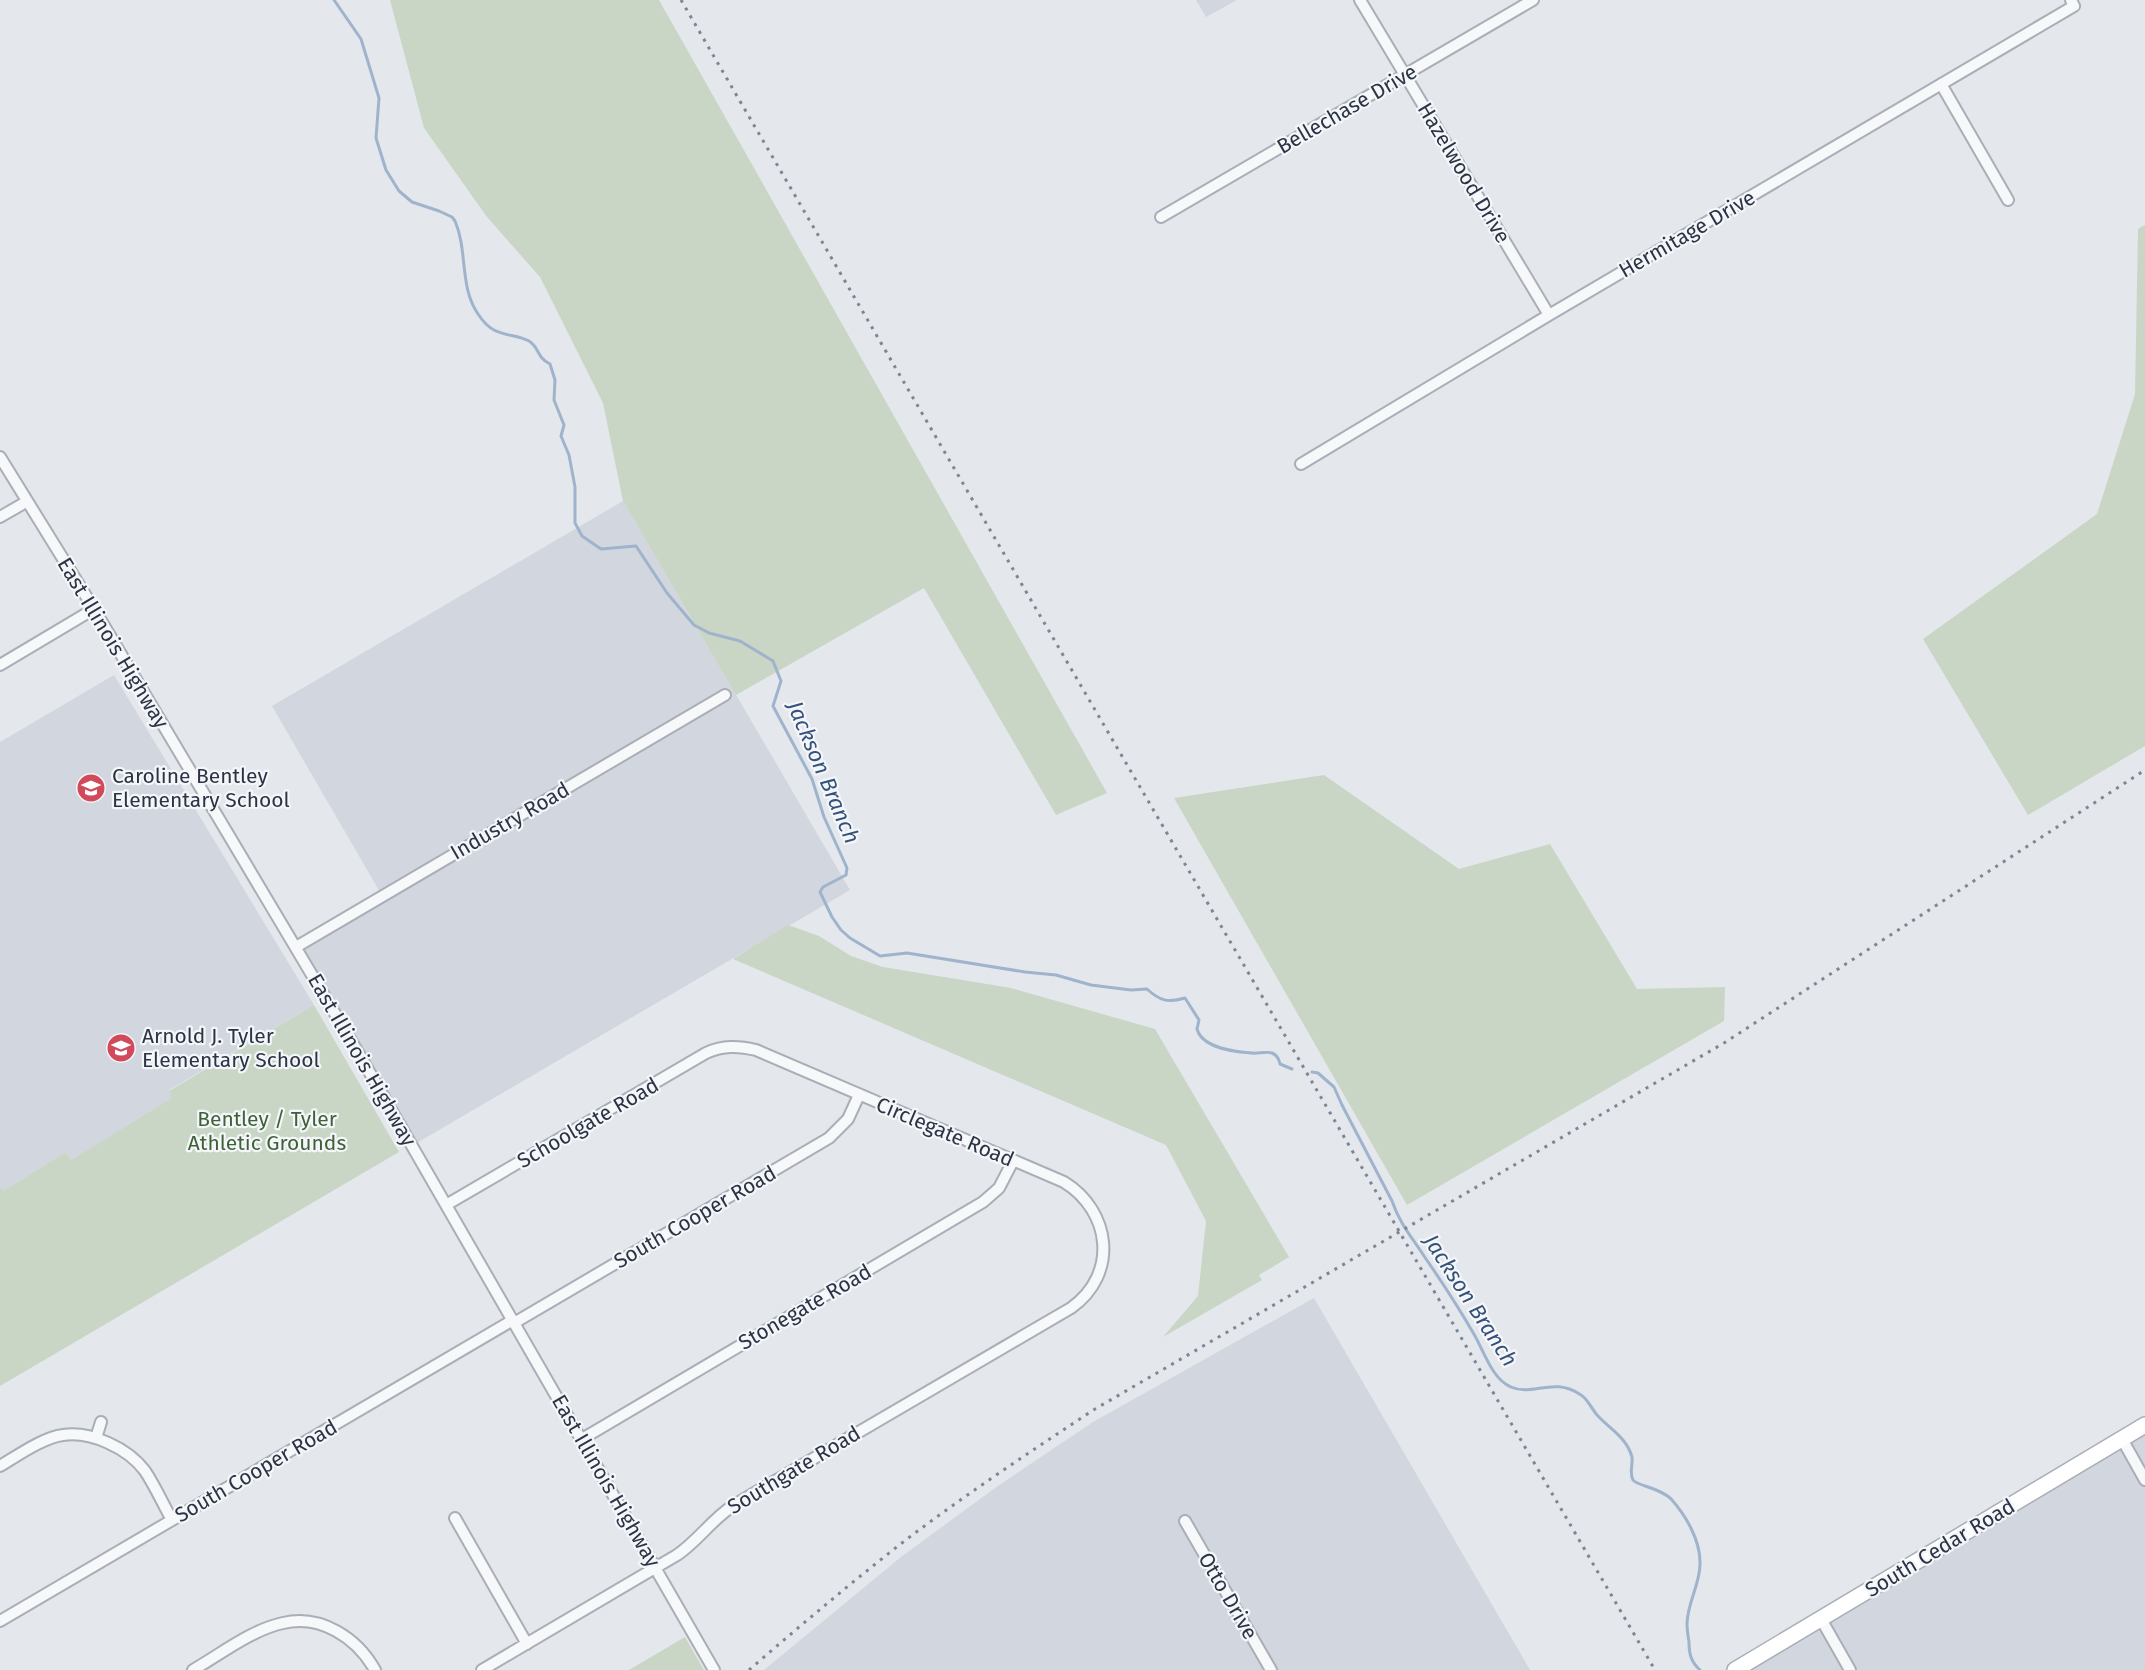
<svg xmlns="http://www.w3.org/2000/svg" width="2145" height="1670" viewBox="0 0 2145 1670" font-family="'Fira Sans',sans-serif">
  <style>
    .built { fill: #d2d6de }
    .green { fill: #c9d6c5 }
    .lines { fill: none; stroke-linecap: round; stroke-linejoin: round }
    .stream { stroke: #9fb4cc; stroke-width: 3 }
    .street-casing { stroke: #a9aeb7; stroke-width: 14 }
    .secondary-casing { stroke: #a9aeb7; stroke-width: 18 }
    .street { stroke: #f7f8fa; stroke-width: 10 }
    .secondary { stroke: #fff; stroke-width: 15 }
    .rail { stroke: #7d8696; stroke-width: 3; stroke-dasharray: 3 6; stroke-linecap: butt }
    .labels { text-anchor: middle; stroke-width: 4.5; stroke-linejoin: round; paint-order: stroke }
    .street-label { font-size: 21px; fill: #2b3445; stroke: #f4f6f9 }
    .poi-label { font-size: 21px; fill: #2b3445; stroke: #f4f6f9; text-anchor: start }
    .park-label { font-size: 21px; fill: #3f6138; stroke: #f4f6f9 }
    .water-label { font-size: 22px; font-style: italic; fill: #34527a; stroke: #f4f6f9 }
  </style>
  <rect width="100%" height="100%" fill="#e4e7ec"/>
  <path class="built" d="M1196,0H1237L1206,17Z
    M623,501L850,890L415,1144L300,948L384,899L272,706Z
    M114,675L314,1005L169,1090L173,1098L71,1160L66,1152L3,1191L0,1186V742Z
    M1314,1298L1530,1670H764L901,1557L995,1488L1093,1422Z
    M2145,1433V1670H1750Z"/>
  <path class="green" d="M390,0H659L1107,793L1056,815L924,588L736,695L623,501L603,403L540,277L487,217L424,128Z
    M2145,225V746L2028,815L1923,639L2097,514L2135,394L2138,229Z
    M1324,775L1459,869L1550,844L1637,989L1725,987L1724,1021L1407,1205L1174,798Z
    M788,925L819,936L851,956L883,967L1011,988L1155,1029L1289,1257L1259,1275L1262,1280L1163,1337L1198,1296L1206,1221L1166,1145L733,959Z
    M314,1005L399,1152L0,1386V1186L3,1191L66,1152L71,1160L172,1098L169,1091Z
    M685,1637L704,1670H629Z"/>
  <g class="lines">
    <path class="stream" d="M334,0L361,39L379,98L376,138L386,170L399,191L412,202L439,211L452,217L455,221C468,251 459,286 478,314C482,320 488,327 494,330C505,336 518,335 529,341C540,348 536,357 550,364L555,380L554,400L564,425L561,436L569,455L575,487V523L582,536L601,549L636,546L667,593L694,625L709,633L740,641L773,661L781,681L773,706L812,779L824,817L847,868L846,875L823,887L820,892L832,917L841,930L850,938L880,956L907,953L1025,972L1056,975L1091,985L1131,990L1147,989C1160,1001 1168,1003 1185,998L1199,1020L1197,1029C1202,1048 1236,1052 1252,1053C1258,1054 1266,1051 1272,1053C1277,1055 1279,1059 1280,1064L1292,1069
      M1312,1072L1318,1073L1334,1087L1342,1105L1392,1201C1400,1224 1411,1236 1424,1256C1442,1282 1459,1308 1475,1336C1484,1352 1493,1380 1511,1387C1533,1397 1553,1376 1581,1395C1588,1399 1592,1410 1598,1416C1610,1429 1627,1438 1632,1457C1633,1465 1629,1473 1633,1480C1637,1486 1662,1488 1672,1500C1686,1516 1700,1540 1700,1562C1701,1583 1687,1603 1687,1624C1687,1630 1688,1636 1689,1642C1689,1654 1691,1662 1700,1670"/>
    <g class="street-casing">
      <path id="street" d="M1360,0L1549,315
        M1941,84L2008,200
        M1161,217L1533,0
        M0,457L94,609L359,1054L714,1670
        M1301,464L1549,315L2074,6L2071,0
        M0,517L26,502
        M0,665L94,609
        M296,947L725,695
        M446,1205L706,1053C723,1045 739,1046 756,1050L1064,1182C1111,1211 1119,1274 1071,1308L734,1505C712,1519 698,1541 677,1555L482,1670
        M514,1323L829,1138L848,1119L859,1095
        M96,1438L101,1422
        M582,1439L983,1202L999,1188L1013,1161
        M2122,1439L2145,1480
        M0,1466C17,1456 44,1437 63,1435C91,1431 128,1448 145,1471C155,1486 163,1504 172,1520
        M455,1518L527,1644
        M1185,1521L1271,1670
        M1821,1619L1850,1670
        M0,1621L513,1320
        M193,1670C221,1654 251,1630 283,1623C321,1614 357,1638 375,1670"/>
    </g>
    <g class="secondary-casing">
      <path id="secondary" d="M1735,1670L2145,1425"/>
    </g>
    <use href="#street" class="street"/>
    <use href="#secondary" class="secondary"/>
    <path class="rail" d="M681,0L1655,1670
      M749,1670C801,1625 853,1581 907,1539C968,1493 1031,1451 1095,1409L1724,1043L2145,770"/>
  </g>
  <defs>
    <g id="school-disc" transform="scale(1.5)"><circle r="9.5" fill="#d1495b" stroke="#f4f6f9"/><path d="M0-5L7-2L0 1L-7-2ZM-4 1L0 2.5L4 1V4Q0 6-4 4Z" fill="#fff"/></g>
  </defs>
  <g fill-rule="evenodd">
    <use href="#school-disc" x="91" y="788"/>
    <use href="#school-disc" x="121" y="1048"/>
  </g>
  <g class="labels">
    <g class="street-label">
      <text transform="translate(1347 109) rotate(-30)" y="7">Bellechase Drive</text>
      <text transform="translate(1464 173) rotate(59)" y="7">Hazelwood Drive</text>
      <text transform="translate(1687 234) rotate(-30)" y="7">Hermitage Drive</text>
      <text transform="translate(113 643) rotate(59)" y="7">East Illinois Highway</text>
      <text transform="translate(510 821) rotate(-30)" y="7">Industry Road</text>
      <text transform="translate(362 1060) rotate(60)" y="7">East Illinois Highway</text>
      <text transform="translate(588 1123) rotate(-30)" y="7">Schoolgate Road</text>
      <text transform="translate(945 1132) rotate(23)" y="7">Circlegate Road</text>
      <text transform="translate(695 1217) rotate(-30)" y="7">South Cooper Road</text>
      <text transform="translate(805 1307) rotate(-30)" y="7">Stonegate Road</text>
      <text transform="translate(794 1470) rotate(-31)" y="7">Southgate Road</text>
      <text transform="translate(256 1471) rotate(-30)" y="7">South Cooper Road</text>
      <text transform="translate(606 1481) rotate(60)" y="7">East Illinois Highway</text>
      <text transform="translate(1940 1548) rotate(-31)" y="7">South Cedar Road</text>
      <text transform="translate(1228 1596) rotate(60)" y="7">Otto Drive</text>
    </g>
    <g class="poi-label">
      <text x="112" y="783">Caroline Bentley<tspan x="112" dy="24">Elementary School</tspan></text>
      <text x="142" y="1043">Arnold J. Tyler<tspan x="142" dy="24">Elementary School</tspan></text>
    </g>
    <g class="park-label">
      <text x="267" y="1126">Bentley / Tyler<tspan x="267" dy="24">Athletic Grounds</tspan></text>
    </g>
    <g class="water-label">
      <text transform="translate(824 772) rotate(67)" y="8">Jackson Branch</text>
      <text transform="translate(1471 1300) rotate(57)" y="8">Jackson Branch</text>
    </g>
  </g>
</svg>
